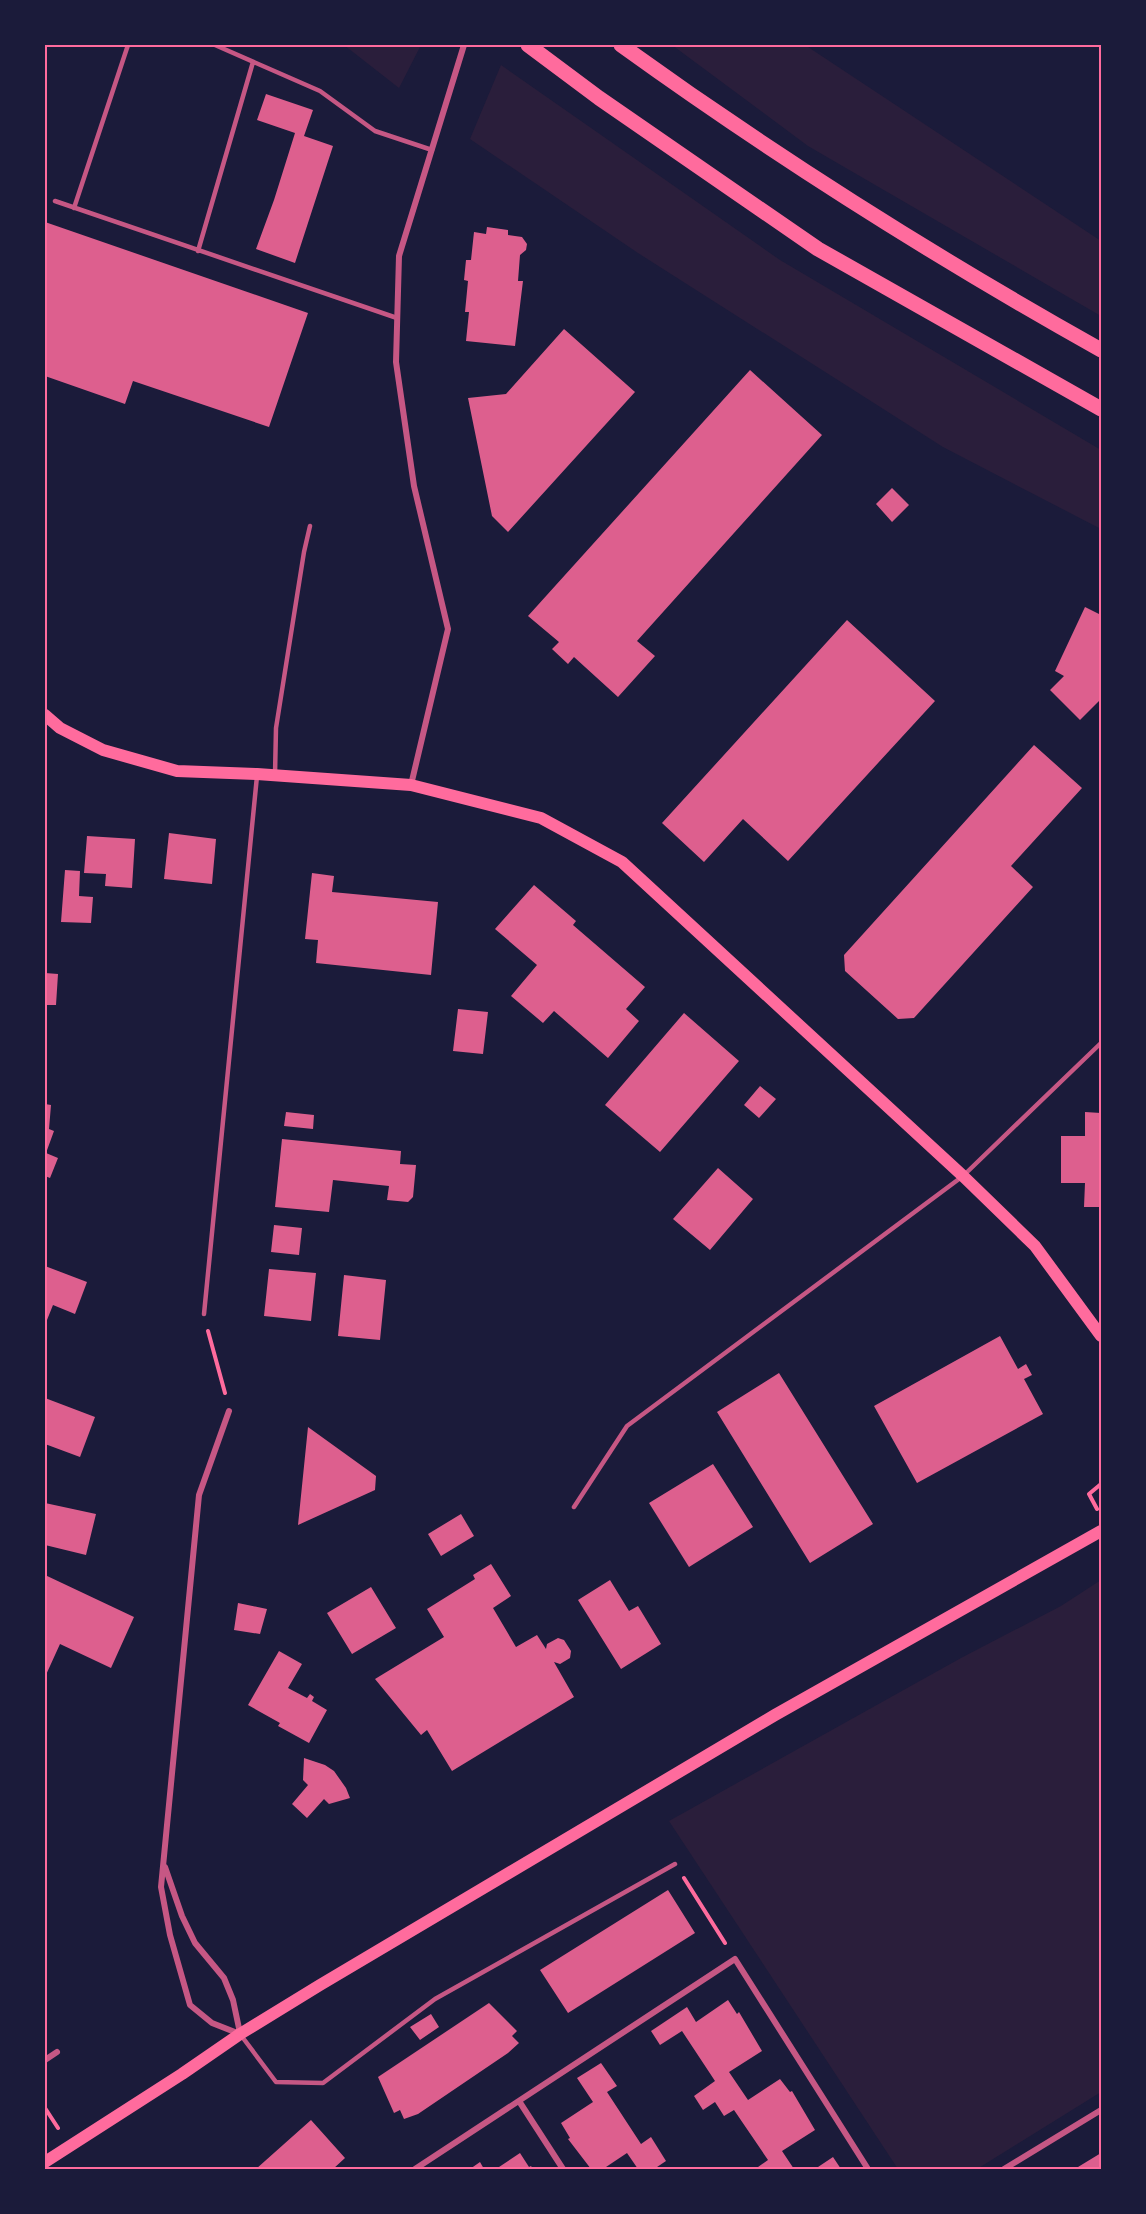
<svg xmlns="http://www.w3.org/2000/svg" width="1146" height="2214" viewBox="0 0 1146 2214" font-family="'Titillium Web',sans-serif">
  <style>
    .green { fill: #2a1e3b }
    .building { fill: #dd5f8e }
    .lines { fill: none; stroke-linecap: round; stroke-linejoin: round }
    .path { stroke: #ff6b9d; stroke-width: 4 }
    .service { stroke: #c65784; stroke-width: 4.5 }
    .minor { stroke: #c65784; stroke-width: 6 }
    .secondary { stroke: #ff6b9d; stroke-width: 12 }
    .primary { stroke: #ff6b9d; stroke-width: 15 }
    .neatline { fill: none; stroke: #ff6b9d; stroke-width: 2 }
  </style>
  <rect width="100%" height="100%" fill="#1b1b3a"/>
  <path class="green" d="M344,45H421L399,88Z
    M672,45H805L1101,241V316L808,146Z
    M501,65L780,260L1101,450V529L943,447L638,253L470,139Z
    M1101,1580V2092L977,2169H898L669,1821L961,1658L1061,1606Z"/>
  <path class="building" d="M266,94L313,110L304,136L333,146L295,263L256,249L274,200L295,133L257,120Z
    M45,222L308,313L269,427L133,381L125,404L45,376Z
    M487,227L508,230V235L522,237L527,244L526,250L520,255L518,281H523L515,346L466,341L469,312H465L468,281L464,280L466,260H471L474,232L486,234Z
    M564,329L635,392L508,532L492,516L468,398L506,394Z
    M750,370L822,435L637,641L655,656L618,697L574,657L568,664L552,649L559,642L528,616Z
    M892,488L909,505L892,522L876,504Z
    M1085,607L1101,615V699L1080,720L1050,690L1064,676L1055,671Z
    M847,620L935,701L788,861L743,819L704,862L662,823Z
    M1034,745L1082,788L1011,866L1033,887L914,1018L898,1019L845,971L844,955Z
    M169,833L216,839L212,884L164,879Z
    M87,836L135,839L132,888L105,886L106,874L84,873Z
    M65,870L80,871L79,896L93,897L91,923L61,922Z
    M312,873L334,876L332,892L438,902L431,975L316,963L318,940L305,939Z
    M534,885L576,921L573,925L645,987L626,1009L639,1021L608,1058L554,1011L543,1023L511,996L537,965L495,929Z
    M45,973L58,974L56,1005H45Z
    M458,1009L488,1012L483,1054L453,1051Z
    M684,1013L739,1061L660,1152L605,1105Z
    M760,1086L776,1099L759,1118L744,1105Z
    M45,1104L51,1105L49,1129L54,1131L46,1153L58,1158L50,1178L45,1176Z
    M286,1112L314,1115L313,1129L284,1126Z
    M1085,1112L1101,1113V1207H1084L1085,1183H1061V1136H1085Z
    M282,1139L401,1151L400,1164L416,1165L413,1197L408,1202L387,1200L389,1186L333,1180L329,1212L275,1207Z
    M718,1168L753,1199L710,1250L673,1219Z
    M274,1225L302,1228L299,1255L271,1252Z
    M45,1266L87,1282L75,1314L53,1305L45,1325Z
    M269,1269L316,1273L311,1321L264,1316Z
    M344,1275L386,1280L380,1340L338,1336Z
    M1000,1336L1018,1369L1026,1364L1032,1375L1024,1379L1043,1414L917,1483L874,1406Z
    M779,1373L873,1524L810,1563L717,1412Z
    M45,1398L95,1417L80,1457L45,1444Z
    M308,1427L376,1476L375,1490L298,1525Z
    M713,1464L753,1527L689,1567L649,1503Z
    M45,1503L96,1514L86,1555L45,1545Z
    M461,1514L474,1536L441,1556L428,1534Z
    M491,1564L511,1596L493,1608L516,1647L537,1635L546,1649L547,1644L558,1638L564,1640L571,1651L570,1658L560,1664L554,1662L574,1697L452,1771L427,1730L421,1735L375,1679L444,1637L427,1609L475,1579L473,1575Z
    M45,1575L134,1617L111,1668L60,1644L45,1677Z
    M610,1580L629,1611L638,1606L661,1644L621,1669L578,1600Z
    M371,1587L396,1628L352,1654L327,1613Z
    M238,1603L267,1609L260,1634L234,1630Z
    M279,1651L302,1664L288,1688L307,1698L310,1694L314,1697L312,1701L327,1710L309,1743L278,1726L280,1723L248,1705Z
    M304,1758L325,1765L334,1771L346,1788L350,1798L329,1804L324,1799L307,1818L292,1804L308,1785L303,1780Z
    M668,1890L695,1933L568,2013L540,1970Z
    M728,2000L737,2014L739,2012L762,2051L729,2072L748,2100L780,2079L790,2092L792,2091L815,2130L782,2151L794,2169H759L758,2167L768,2160L734,2110L724,2116L715,2102L703,2110L694,2096L715,2081L682,2031L660,2045L651,2031L687,2007L696,2022Z
    M489,2003L517,2031L512,2036L519,2043L508,2053L418,2114L404,2119L400,2110L394,2113L378,2077Z
    M431,2014L439,2027L420,2040L410,2027Z
    M601,2063L617,2086L607,2092L641,2144L651,2137L666,2161L657,2167L658,2169H638L627,2153L603,2169H591L568,2139L570,2138L561,2123L593,2102L577,2078Z
    M311,2120L345,2158L333,2169H256Z
    M520,2153L529,2167L531,2166L533,2169H496Z
    M1101,2153V2169H1075L1078,2167Z
    M833,2157L841,2169H815Z
    M480,2162L484,2169H470Z"/>
  <g class="lines">
    <path class="path" d="M208,1331L225,1393
      M1097,1509L1089,1494L1101,1484
      M684,1878L725,1943
      M45,2108L58,2128"/>
    <path class="service" d="M215,45L320,91L375,131L432,150
      M55,201L397,318
      M74,208L128,45
      M198,251L253,62
      M275,775L276,728L304,552L310,526
      M204,1314L257,776
      M574,1507L627,1426L963,1176L1101,1043
      M240,2034L276,2082L323,2083L435,1999L675,1864"/>
    <path class="minor" d="M411,785L448,629L414,486L396,362L399,256L464,45
      M229,1411L199,1495L161,1887L170,1935L190,2005L212,2023L240,2034
      M165,1867L182,1916L195,1943L224,1978L233,2000L240,2033
      M45,2060L57,2052
      M519,2101L563,2169
      M415,2169L735,1959L868,2169
      M1004,2169L1101,2110"/>
    <path class="secondary" d="M45,715L60,728L103,750L177,771L257,774L411,785L541,818L622,862L963,1176L1035,1246L1101,1336
      M45,2162L182,2074L240,2034L320,1985L775,1715L1101,1531"/>
    <path class="primary" d="M528,45L599,98L818,249L1101,409
      M621,45C775,156 935,257 1101,350"/>
  </g>
  <rect width="1146" height="2214" fill="none" stroke="#1b1b3a" stroke-width="93"/>
  <rect x="46" y="46" width="1054" height="2122" class="neatline"/>
</svg>
